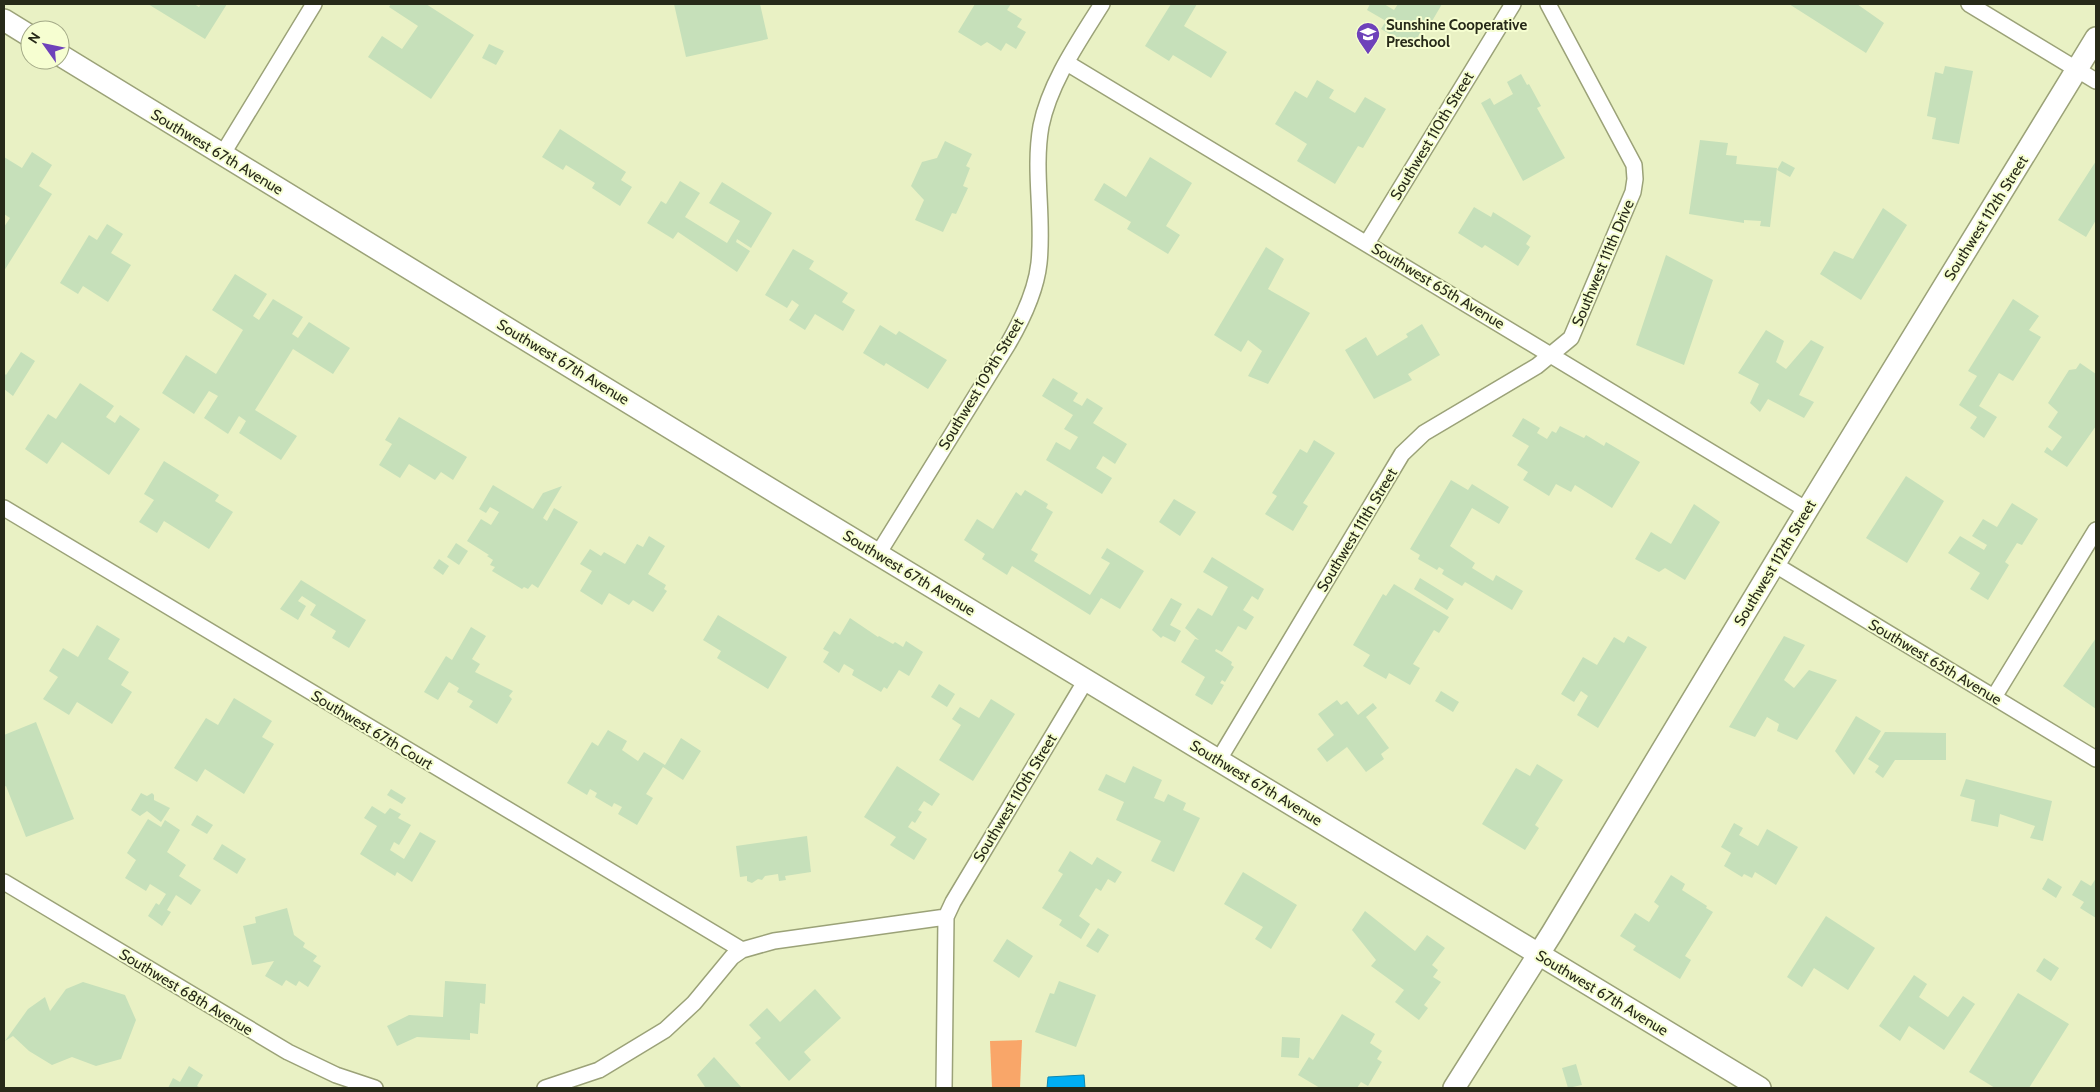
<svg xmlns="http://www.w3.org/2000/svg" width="2100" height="1092" viewBox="0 0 2100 1092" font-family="Cabin,sans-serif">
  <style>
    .green { fill: #f9a669 }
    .water { fill: #00aff4; stroke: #0c87b2 }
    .building { fill: #c6e0ba }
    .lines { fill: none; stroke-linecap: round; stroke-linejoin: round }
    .minor-casing { stroke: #9ba278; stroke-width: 18 }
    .secondary-casing { stroke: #9ba278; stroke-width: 24 }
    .minor { stroke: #fff; stroke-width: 15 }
    .secondary { stroke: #fff; stroke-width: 21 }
    .labels { text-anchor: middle; stroke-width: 4; stroke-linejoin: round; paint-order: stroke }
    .poi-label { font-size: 15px; font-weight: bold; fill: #272a19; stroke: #f6fed1; text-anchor: start }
    .street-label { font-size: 15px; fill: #272a19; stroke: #f6fed1 }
  </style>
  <rect width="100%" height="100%" fill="#e9f1c4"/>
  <path class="green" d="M1022,1040L1020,1088H992L990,1041Z"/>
  <path class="water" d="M1084,1075L1085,1088H1047L1048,1077Z"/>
  <path class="building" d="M148,4H194L199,7L201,4H227L205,39Z
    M391,4H426L474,35L431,99L368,57L382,36L402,49L418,26L389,7Z
    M674,4H760L768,39L686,57Z
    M975,4H1011L1007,10L1022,19L1017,27L1026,32L1016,49L1006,43L1001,51L987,42L981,46L958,32Z
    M1171,4H1197L1184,26L1227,52L1211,78L1173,55L1169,61L1145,46Z
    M1370,4H1384L1394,10L1398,4H1442L1428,28L1424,26L1412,47L1381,29L1386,21L1367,10Z
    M1789,4H1857L1884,23L1866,53Z
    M489,44L504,51L496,65L482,58Z
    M1945,66L1973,71L1959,144L1932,139L1936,118L1927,116L1935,72L1943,74Z
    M1521,74L1527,85L1529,84L1541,106L1537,108L1565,158L1523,181L1481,103L1490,98L1494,105L1513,94L1507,82Z
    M1317,80L1334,90L1329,98L1355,113L1365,97L1386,109L1363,148L1358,146L1335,184L1297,161L1307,144L1275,124L1295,91L1307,98Z
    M560,129L626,172L621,180L632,187L620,206L592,188L595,183L566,165L563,170L542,157Z
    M1700,140L1728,143L1726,155L1737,156L1736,164L1777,168L1770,227L1760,226L1761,221L1744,220V223L1689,214Z
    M945,141L972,154L966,166L970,168L963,186L968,188L956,214L952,213L943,232L915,220L924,200L911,186L922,162L937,158Z
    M32,152L52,165L39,186L52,194L4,271V227L10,218L4,214V157L22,168Z
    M1150,157L1192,183L1166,226L1180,235L1168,254L1127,229L1131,222L1094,200L1104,183L1126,197Z
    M1782,161L1795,168L1790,177L1777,170Z
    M2096,161V220L2086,237L2058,220Z
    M680,181L700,193L685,217L727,243L740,221L709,203L722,182L772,213L751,248L737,239L736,242L750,251L737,272L678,232L673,239L647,223L661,201L666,204Z
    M1474,207L1491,217L1493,212L1531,236L1526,244L1530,247L1518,266L1485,245L1482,248L1458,233Z
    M1883,208L1907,225L1861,300L1820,274L1834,251L1853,259Z
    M107,224L123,234L111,253L131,265L108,302L83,286L78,294L60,283L89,235L97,240Z
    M1266,247L1284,259L1268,289L1310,313L1268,384L1248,376L1262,351L1248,340L1241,352L1214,335Z
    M793,249L814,261L809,269L848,293L842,302L855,310L843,331L815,314L805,330L789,320L799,305L792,300L787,308L765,295Z
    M1666,255L1713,280L1684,365L1636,345Z
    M235,274L267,294L253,316L259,320L273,299L303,317L292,334L298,338L309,322L350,348L333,374L293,349L255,410L297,436L281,460L239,433L246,421L239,416L228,434L204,418L218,396L209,391L194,414L162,393L186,355L216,374L243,330L212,310Z
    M2013,299L2039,316L2029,330L2041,337L2013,381L1999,373L1979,406L1997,417L1984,438L1970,428L1977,417L1959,405L1977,376L1968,371Z
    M1422,324L1440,355L1408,374L1412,380L1374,399L1345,350L1366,337L1377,356L1408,337L1406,334Z
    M880,325L896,335L899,331L947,360L928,389L886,363L884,366L863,353Z
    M1766,330L1784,341L1776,362L1786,369L1811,340L1824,347L1799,395L1814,402L1804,418L1768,399L1760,412L1750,403L1759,384L1738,373Z
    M21,352L35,361L13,396L4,389V373L6,375Z
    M2080,363L2096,374V426L2067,467L2044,452L2047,447L2052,451L2062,437L2048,427L2058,412L2048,403L2069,370L2076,369Z
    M1053,378L1078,393L1073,401L1082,406L1087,398L1103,408L1093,423L1127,444L1115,464L1103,456L1096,468L1112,478L1102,494L1046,460L1056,442L1070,450L1078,437L1064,429L1073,415L1042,396Z
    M80,383L114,406L106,417L115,423L120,415L140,429L109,475L62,442L47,464L25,449L48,414L56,419Z
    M399,417L467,457L453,480L441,472L435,480L409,464L400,478L379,465L392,444L385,440Z
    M1523,418L1540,428L1537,433L1547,439L1552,431L1556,433L1560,426L1584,438L1586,435L1604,446L1606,442L1640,462L1612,508L1575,485L1571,492L1556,484L1549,496L1523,480L1528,472L1517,465L1529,446L1512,436Z
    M1314,440L1335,453L1303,503L1308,506L1293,531L1265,514L1277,496L1272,493L1300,449L1307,453Z
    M164,461L219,495L215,501L233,512L209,549L164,521L157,533L139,522L154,500L144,494Z
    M1906,476L1944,501L1907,563L1866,538Z
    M1451,480L1468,490L1472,484L1509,507L1499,524L1472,508L1450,546L1475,563L1472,568L1493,581L1496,575L1523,591L1512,610L1465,582L1462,586L1442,574L1444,570L1439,567L1437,570L1418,559L1420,555L1410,549Z
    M493,485L533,509L543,493L562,486L543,518L547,521L554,508L578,522L538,588L532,584L528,589L524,587L522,589L492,571L495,567L490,565L493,560L487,556L489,555L467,541L481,519L491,525L499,512L490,507L486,513L479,509Z
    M1025,490L1048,504L1046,508L1053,512L1031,550L1038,554L1034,561L1090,595L1110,563L1101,558L1107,548L1144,571L1120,609L1101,598L1090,615L1012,566L1007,575L982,559L985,554L964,540L977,519L993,529L1016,492L1021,496Z
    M1174,499L1196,512L1180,536L1159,522Z
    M2012,503L2038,519L2022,545L2017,543L2005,562L2009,565L1988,600L1970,589L1980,573L1948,553L1960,536L1984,550L1987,545L1972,536L1983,519L1997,527Z
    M1694,504L1720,522L1685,580L1665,568L1659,572L1635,559L1651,532L1671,544Z
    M649,536L665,546L648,574L666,585L664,589L667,591L653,612L633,600L629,605L609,593L602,605L580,591L592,571L580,564L590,549L601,556L604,552L625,564L637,544L643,547Z
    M456,543L468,551L459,565L447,557Z
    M1212,557L1264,589L1258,600L1252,596L1243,610L1254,617L1246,630L1238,626L1222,652L1216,649L1215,651L1232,662L1231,665L1234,667L1225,682L1222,680L1220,683L1224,685L1212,705L1195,695L1205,677L1181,662L1195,639L1199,640L1185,628L1198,608L1212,616L1228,587L1203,572Z
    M439,559L449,566L443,575L433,568Z
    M1420,578L1454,599L1447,610L1414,589Z
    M301,580L366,620L349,648L332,638L336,631L310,615L316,605L302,596L298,601L306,606L298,620L280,609Z
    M1394,584L1449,617L1439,633L1434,630L1413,664L1420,668L1410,685L1389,673L1386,679L1363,666L1370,655L1353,645L1383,594L1386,596Z
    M1171,598L1182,604L1170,625L1181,631L1175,642L1163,636L1161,638L1152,630Z
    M718,615L787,657L768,689L717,658L721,651L703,640Z
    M850,618L878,637L879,636L893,644L895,642L903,647L906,641L923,652L909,676L899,670L887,689L884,687L881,692L852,675L854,670L844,664L839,673L823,662L829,652L823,649L834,631L840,635Z
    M97,625L120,639L108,659L129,672L121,685L132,692L112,724L77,702L69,715L43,699L58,677L49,671L63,648L78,657Z
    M471,627L486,636L472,659L480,664L475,672L513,691L509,696L512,699L497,724L469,707L473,701L457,692L459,688L449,682L438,700L424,692L446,656L452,660Z
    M1628,636L1647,647L1598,728L1577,715L1588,696L1581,691L1574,702L1561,694L1583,657L1597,665L1614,637L1624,643Z
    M1784,636L1805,645L1784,680L1794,688L1809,670L1837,680L1797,740L1777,731L1779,724L1767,717L1755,737L1729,727Z
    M2096,638V709L2063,686Z
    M939,684L955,694L947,707L931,697Z
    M1441,691L1459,702L1453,712L1435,701Z
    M234,698L272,721L262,737L274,744L244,794L205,769L197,782L174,768L206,718L218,725Z
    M991,699L1015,714L973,781L939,760L961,725L952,719L960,707L979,718Z
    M1337,700L1341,705L1347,701L1358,715L1373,703L1377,708L1366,717L1389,748L1381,754L1384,759L1366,772L1347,747L1327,762L1317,749L1334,735L1318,714Z
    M1856,716L1881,731L1854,775L1835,751Z
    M36,722L74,819L26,837L6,786L4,787V735Z
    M608,730L627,741L622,750L638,761L644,752L665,765L681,738L701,751L683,780L663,767L646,794L653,798L637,825L618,814L622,807L614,803L612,807L595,797L597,793L590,789L587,795L567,783L592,742L598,746Z
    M1885,732L1946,733V760H1895L1883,778L1875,772L1879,766L1868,759Z
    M1537,764L1563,780L1535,825L1539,828L1525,850L1482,824L1516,768L1530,776Z
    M897,766L940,794L932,806L924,801L918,810L922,812L915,823L912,821L908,827L927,839L914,860L890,845L896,837L864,817Z
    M1133,766L1162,780L1154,798L1164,802L1168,794L1186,803L1183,810L1200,818L1174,872L1151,861L1161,841L1116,820L1124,802L1098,790L1106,774L1125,783Z
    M1966,779L2052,801L2043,841L2030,838L2035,826L2000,814L1998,827L1971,821L1975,800L1960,796Z
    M391,789L406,798L402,804L387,795Z
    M141,793L147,796L152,793L154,795V800L170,808L161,822L147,811L140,816L131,810Z
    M372,806L385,814L390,808L401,814L398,818L411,825L399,845L394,842L390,850L404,859L420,832L436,841L412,882L397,872L395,876L360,854L377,826L364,818Z
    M197,815L213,825L207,834L191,825Z
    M148,819L161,827L165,820L180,830L167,852L186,865L179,876L201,890L191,905L176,895L167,910L171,912L162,926L148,916L156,903L159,905L166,894L150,884L146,891L125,878L136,860L127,853Z
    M1734,823L1743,828L1739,835L1758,846L1767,829L1798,847L1776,885L1755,872L1752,878L1744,874L1742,877L1724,866L1731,853L1721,847Z
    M807,836L811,872L785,876L786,880L779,881L778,874L765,876L762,880L758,879L752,883L747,881V876L740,877L736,846Z
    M222,844L246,859L237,874L213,859Z
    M1070,851L1092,865L1097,857L1122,872L1115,883L1108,879L1101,891L1096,888L1079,916L1090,924L1081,939L1059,925L1062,920L1042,908L1063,874L1058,871Z
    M1243,872L1297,905L1271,949L1255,939L1263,927L1224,904Z
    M1671,875L1685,884L1682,890L1707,906L1706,908L1713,912L1685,956L1691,960L1680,979L1633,950L1636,946L1620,936L1635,913L1649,922L1659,906L1654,902Z
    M2048,878L2062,887L2056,898L2042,889Z
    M2096,878V918L2080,908L2084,902L2072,895L2081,880L2091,886Z
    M287,908L294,935L305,943L303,947L317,956L313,961L321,966L308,987L299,981L296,986L286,980L282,986L265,976L274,961L252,965L243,926L256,923L255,917Z
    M1365,911L1415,951L1427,935L1445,948L1432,965L1438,970L1433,977L1441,982L1424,1005L1428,1008L1419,1020L1395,1002L1404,990L1371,966L1376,960L1352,930Z
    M1826,916L1875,948L1848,990L1814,968L1802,987L1787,977Z
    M1098,928L1109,935L1098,953L1086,946Z
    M1007,939L1033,956L1019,978L993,961Z
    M2044,958L2059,968L2051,981L2036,971Z
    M1914,975L1927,984L1919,997L1948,1017L1963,996L1975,1004L1944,1050L1909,1026L1900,1041L1879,1026Z
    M445,981L486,984L485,1004L480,1003L478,1034L470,1033V1040L417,1037L397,1046L387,1026L409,1015L443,1017Z
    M1059,981L1096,995L1076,1047L1035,1032L1050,993L1054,994Z
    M83,982L125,995L136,1020L121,1059L96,1066L72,1057L52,1065L29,1051L13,1036L5,1041L28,1009L45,997L50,1011L66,989Z
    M815,989L841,1018L804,1052L811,1060L789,1081L755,1043L761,1038L749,1025L767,1008L780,1022Z
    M2018,993L2069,1024L2029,1088H1995L1969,1072Z
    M1342,1014L1375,1034L1370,1043L1382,1051L1377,1059L1382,1062L1368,1086L1361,1082L1357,1088H1320L1298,1075L1309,1057L1313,1060Z
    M1282,1037L1300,1038L1299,1058L1281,1057Z
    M714,1057L742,1088H704L705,1087L697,1075Z
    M1576,1064L1582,1085L1568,1088L1562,1068Z
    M189,1066L203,1075L197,1086L201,1088H168L173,1078L180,1082Z"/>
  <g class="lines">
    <g class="minor-casing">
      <path id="minor" d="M1969,4L2096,81
        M1067,63L1807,510
        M222,155L314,4
        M1367,243L1513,4
        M4,508L742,950
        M878,554L1008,344C1022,320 1036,291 1039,263C1044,217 1033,171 1041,126C1050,82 1079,41 1102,4
        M1774,564L2096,759
        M1994,697L2096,530
        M1218,761L1402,454L1424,433L1537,366L1571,338L1633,192L1635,179L1634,165L1548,4
        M4,882L288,1052L336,1075L375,1088
        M545,1088L599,1070L665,1030L694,1003L732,957L742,950L774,941L946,917
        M944,1088L946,917L953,902L1086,680"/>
    </g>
    <g class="secondary-casing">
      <path id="secondary" d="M4,20L30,36
        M60,55L780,495L1760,1088
        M1454,1088L1552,933L1807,510L2096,38"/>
    </g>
    <use href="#minor" class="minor"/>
    <use href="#secondary" class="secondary"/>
  </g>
  <defs>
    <g id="school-pin" transform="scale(1.25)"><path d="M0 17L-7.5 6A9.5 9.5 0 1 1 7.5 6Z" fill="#6e42ba" stroke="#f6fed1"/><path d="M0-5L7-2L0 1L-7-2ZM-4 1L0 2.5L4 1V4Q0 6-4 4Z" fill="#fff"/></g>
  </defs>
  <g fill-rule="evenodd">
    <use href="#school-pin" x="1368" y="34"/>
  </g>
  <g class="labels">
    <g class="poi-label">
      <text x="1386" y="30">Sunshine Cooperative<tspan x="1386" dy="17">Preschool</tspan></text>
    </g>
    <g class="street-label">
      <text transform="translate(1432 136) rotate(-59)" y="5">Southwest 110th Street</text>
      <text transform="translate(217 152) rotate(31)" y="5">Southwest 67th Avenue</text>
      <text transform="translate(1986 218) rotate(-58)" y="5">Southwest 112th Street</text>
      <text transform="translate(1603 263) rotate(-67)" y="5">Southwest 111th Drive</text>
      <text transform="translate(1438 286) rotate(31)" y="5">Southwest 65th Avenue</text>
      <text transform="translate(563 362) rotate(31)" y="5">Southwest 67th Avenue</text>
      <text transform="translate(981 384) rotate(-59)" y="5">Southwest 109th Street</text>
      <text transform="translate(1357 530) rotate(-59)" y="5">Southwest 111th Street</text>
      <text transform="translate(1775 563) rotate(-59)" y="5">Southwest 112th Street</text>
      <text transform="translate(909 573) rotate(31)" y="5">Southwest 67th Avenue</text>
      <text transform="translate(1935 662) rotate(31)" y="5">Southwest 65th Avenue</text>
      <text transform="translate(372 730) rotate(31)" y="5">Southwest 67th Court</text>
      <text transform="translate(1256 783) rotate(31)" y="5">Southwest 67th Avenue</text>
      <text transform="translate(1015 798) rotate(-59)" y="5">Southwest 110th Street</text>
      <text transform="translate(186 992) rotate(31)" y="5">Southwest 68th Avenue</text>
      <text transform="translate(1602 993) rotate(31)" y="5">Southwest 67th Avenue</text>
    </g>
  </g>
  <rect width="2100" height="1092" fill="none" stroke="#272a19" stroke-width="10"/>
  <g transform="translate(45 45) rotate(303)"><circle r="24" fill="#f6fed1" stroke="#a3a987"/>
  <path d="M0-4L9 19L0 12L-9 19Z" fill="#6e42ba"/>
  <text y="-8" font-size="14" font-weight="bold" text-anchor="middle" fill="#272a19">N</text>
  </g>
</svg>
